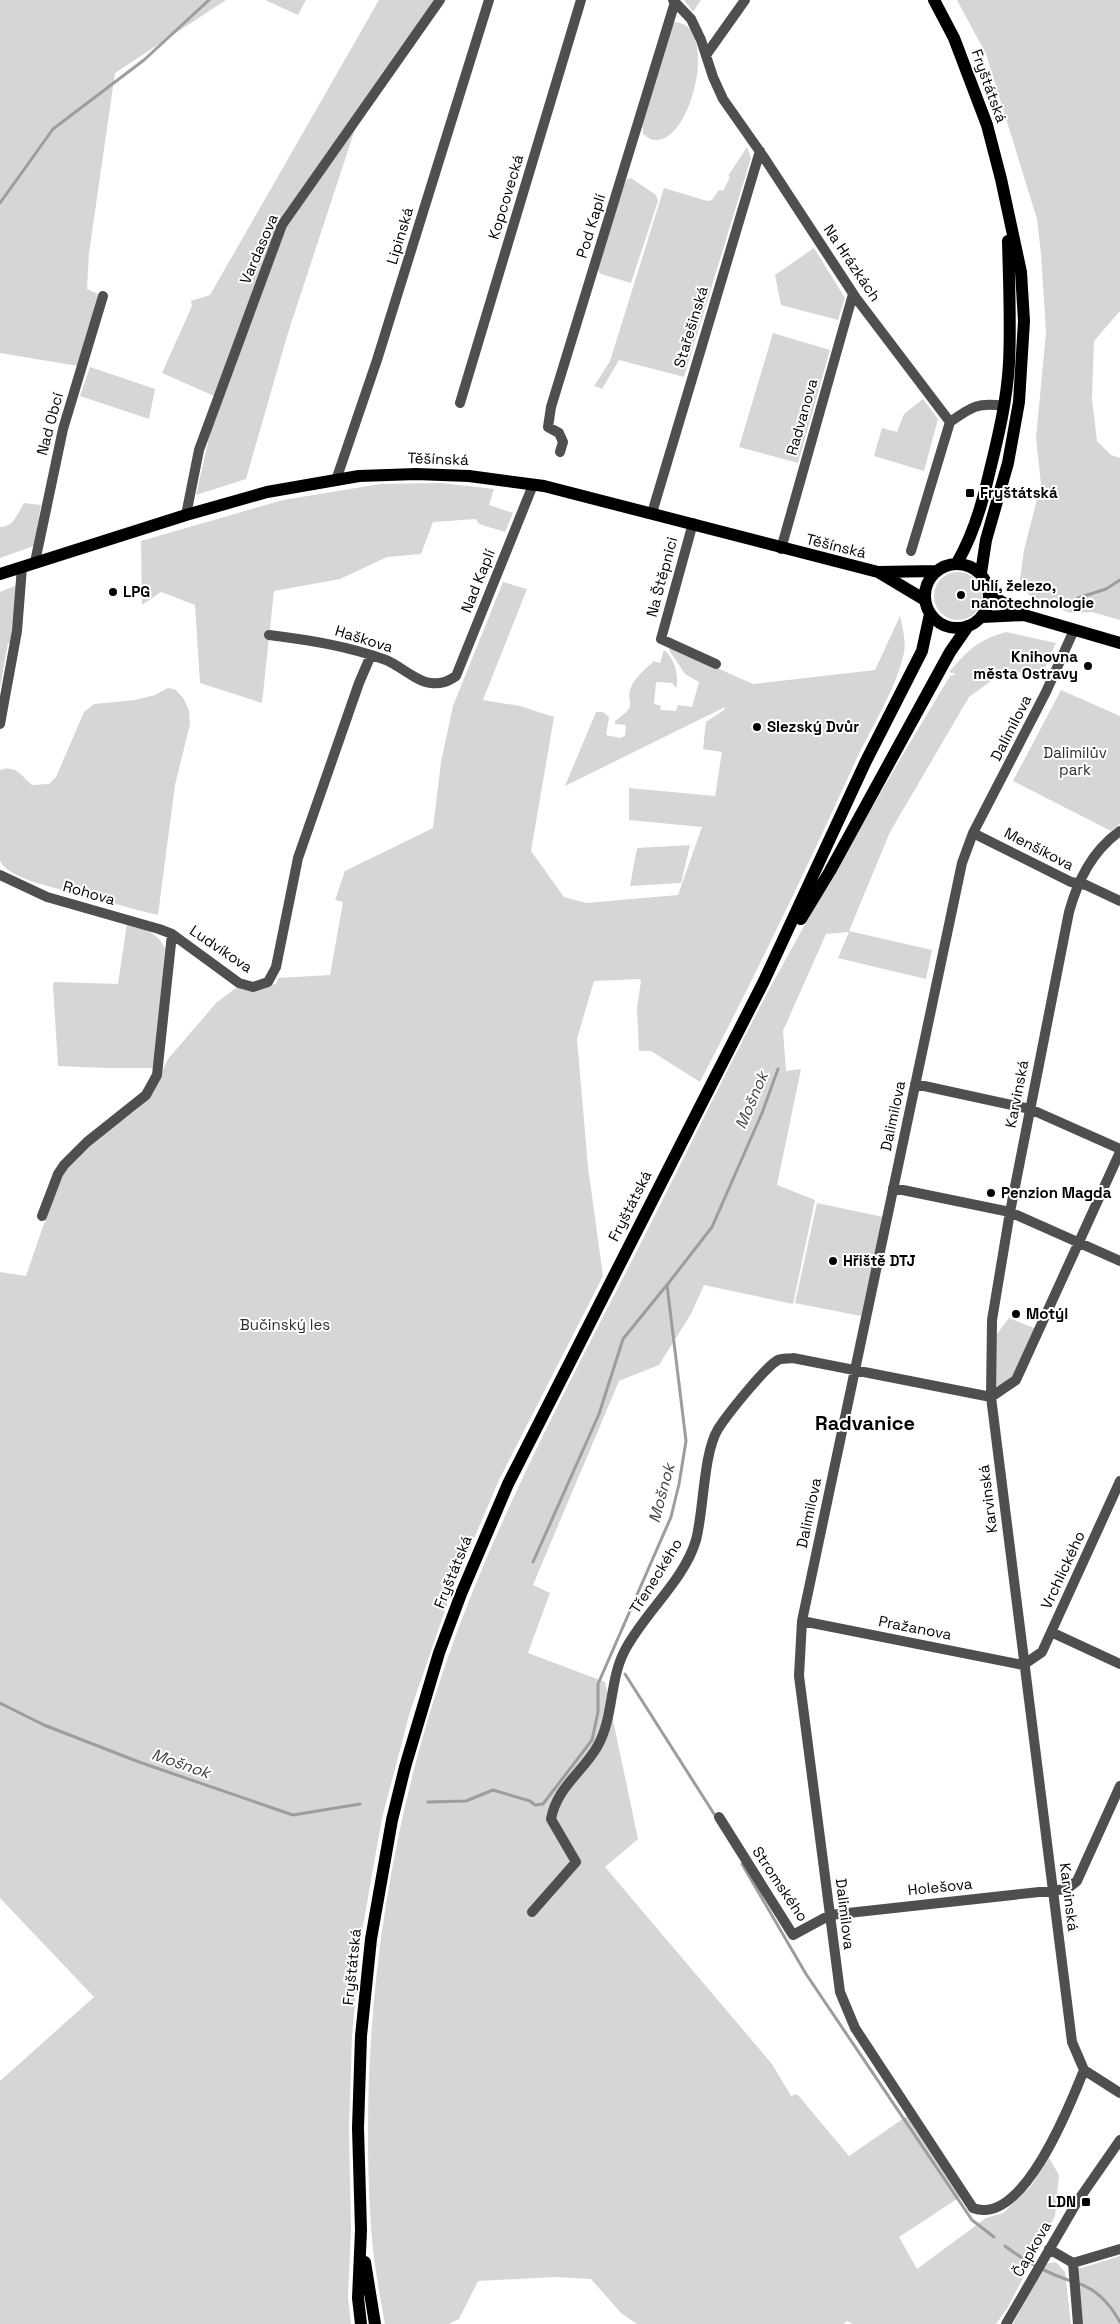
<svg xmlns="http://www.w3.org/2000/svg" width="1120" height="2324" viewBox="0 0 1120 2324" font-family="'Space Grotesk',sans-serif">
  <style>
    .green { fill: #d6d6d6 }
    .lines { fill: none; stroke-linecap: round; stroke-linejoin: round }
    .stream { stroke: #9d9d9d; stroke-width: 3 }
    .minor { stroke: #4f4f4f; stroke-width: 10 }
    .major { stroke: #000; stroke-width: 12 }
    .poi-dot { fill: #000; stroke: #fff; stroke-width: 2 }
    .labels { text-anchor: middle; stroke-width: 4; stroke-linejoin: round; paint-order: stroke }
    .street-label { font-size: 15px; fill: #000; stroke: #fff }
    .poi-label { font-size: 15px; font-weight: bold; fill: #000; stroke: #fff; text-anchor: start }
    .park-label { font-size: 15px; fill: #2d2d2d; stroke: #fff }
    .water-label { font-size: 16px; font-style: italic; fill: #3e3e3e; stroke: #fff }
    .district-label { font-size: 20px; font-weight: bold; fill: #000; stroke: #fff }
  </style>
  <rect width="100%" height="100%" fill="#fff"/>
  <path class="green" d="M0,0H226L115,73L89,253L87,289L98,294L78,366L0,353Z
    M265,0H306L298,15Z
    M379,0H435L359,117L287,336L246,479L196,495L214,416L221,399L162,373L192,306L191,301L210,295Z
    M684,0H701L693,12Z
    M957,0H1120V311L1094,341L1092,399L1097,441L1111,455L1120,458V620L1092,612L1072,613L1033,601L1020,580L1024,550L1041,484L1036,438L1046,332L1041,254L1037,219L986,54Z
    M673,22C726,20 685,172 643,134L642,122Z
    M747,147L751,158L684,377L619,360L602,389L594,386L610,361L664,188L707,201L712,200L719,190L723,191L730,177L728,176Z
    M631,178L656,195L658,201L631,283L601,274L598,270L623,187L627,179Z
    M814,248L845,298L838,320L781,305L775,275Z
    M773,333L830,350L798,463L739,447Z
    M90,367L155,389L149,419L80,396Z
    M923,399L938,419L924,471L874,456L882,428L897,432L904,414Z
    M441,483L494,489L489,505L513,513L505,532L479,524L476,519L433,522L421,554L387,557L340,579L274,591L262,703L200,683L195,605L161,592L142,605L141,541L283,500L380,484Z
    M24,503L41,505L34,546L0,558V527C13,528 18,513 24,503Z
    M934 596a24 24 0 1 1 48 0a24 24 0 1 1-48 0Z
    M503,582L527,589L483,700L520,706L554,717L531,851L564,897L586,903L678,895L702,827L629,820V788L715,796L722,752L703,749L706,722L724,710L725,707L565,786L596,712H603L609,717L606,735L620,738L625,736L626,725L615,724V721C642,702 623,705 632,685C636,677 647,667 654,661L660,663L664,650C673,656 680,676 676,688L672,683L656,682L654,704L661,706L660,710L676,711L678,705L692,707L699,682L685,674L669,650L670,647L753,684L875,670L900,616C903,630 907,643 903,657C893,696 867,734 851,771C803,876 753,980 700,1082L651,1051H639L637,1008L641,981L640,979L594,981L577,1039L588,1167L603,1276L499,1480L452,1590L410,1712L382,1818L361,1937L352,2036L349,2128L351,2230L348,2298L351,2324H0V2081L94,1997L0,1898V1272L26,1276L61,1174L87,1147L135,1111L150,1097L168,1059L217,1002L239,986L252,990L276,984L278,978L330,975L343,902L335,900L345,871L433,828L441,762L453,706Z
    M17,585L11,643H8L0,688V592Z
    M1006,632L1056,643L1040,679L1013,670L991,681L969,697L890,832L849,931L932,950L926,979L838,958L849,932L826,934L783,1031L786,1071L801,1069L777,1185L815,1200L793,1304L704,1285L691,1314L659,1365L619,1381L533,1585L550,1593L528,1653L605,1682L638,1839L605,1867L772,2064L791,2096L797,2094L849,2156L907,2116L960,2197L899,2237L917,2269L986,2218L1003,2213L1031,2186L1049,2158L1059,2175L1055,2216L1008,2307L996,2324H853L847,2321L844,2324H637L621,2313L591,2279L555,2277L478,2281L459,2319L449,2324H385C379,2292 373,2259 371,2227C357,2014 391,1794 471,1596C522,1468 588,1348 650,1225C690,1146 729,1065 771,986C828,882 888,778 950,676L956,674L949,672C970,649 976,641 1006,632Z
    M168,688L176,690L184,699L189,711L190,724L175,785L158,915C139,911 121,905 102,900C79,892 11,883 0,861V770C15,764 22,776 32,785L49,784L56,777L84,712L94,704L135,700L155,695Z
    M1061,690L1120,716V824L1111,831L1013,781Z
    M690,845L681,883L630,886L637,848Z
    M127,923C143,928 157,932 165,948L154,1068H106L58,1066L53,985L54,982L118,984Z
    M817,1203L883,1217L861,1316L795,1303Z
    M1009,1318L1036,1329L1015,1375L996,1387V1335Z
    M1120,2256V2324H1083L1078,2269Z
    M1056,2262L1065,2272L1071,2324H1013L1045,2264Z"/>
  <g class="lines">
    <path class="stream" d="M0,203L53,129L144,60L209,0
      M1078,598L1106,589L1120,580
      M533,1562L599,1414L623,1339L666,1286
      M625,1674L716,1817
      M0,1703L44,1725L139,1762L293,1815L360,1804
      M428,1802L466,1801L493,1790L530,1801L535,1805L543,1804L592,1740L598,1712V1684L671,1517L679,1484L686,1441L667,1285L712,1227L762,1113L778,1069
      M742,1864L806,1974L972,2220L994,2237
      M1005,2246C1026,2262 1046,2273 1071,2281
      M1077,2283C1097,2289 1110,2304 1120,2322"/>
    <path class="minor" d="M673,0L691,19L701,40L713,77L723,99L763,156L856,298L950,422
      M706,55L745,0
      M460,403L581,0
      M950,422C971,407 977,402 1004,406
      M560,452L563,442L559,433L548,427L551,407L675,2
      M336,480L377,360L489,0
      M652,513L760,151
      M186,515L199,450L282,225L440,0
      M693,523L661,639L716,664
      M781,549L853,294
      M911,551L950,422
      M35,562L63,429L103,296
      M1074,630L1046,692L973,833L962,863L802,1621L799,1676L840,1992L855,2028L973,2208C1023,2227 1070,2105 1084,2070
      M269,635C309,640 348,646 386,660C399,665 417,682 431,683C441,684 447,682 456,676L533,485
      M0,724L17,631L22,567
      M1120,831C1092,851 1078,880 1069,912L1010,1212L992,1320L991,1397L1072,2042L1084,2070L1120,2093
      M973,833L1071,882L1086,885L1120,901
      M0,875L47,897L159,929L172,934L239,983L253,987L268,982L276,967L298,858L359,683L371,655
      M915,1084L1030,1109L1120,1149
      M893,1188L1010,1212L1120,1261
      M42,1216L58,1174L64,1165L87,1142L146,1095L157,1075L172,934
      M802,1621L1023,1665
      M1051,1632L1120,1664
      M1023,1665L1042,1652L1120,1481
      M719,1817L793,1935L830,1915L1067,1889L1077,1881L1120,1786
      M532,1912L576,1862L551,1819C557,1787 582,1773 597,1747C614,1718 609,1682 624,1652C643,1614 684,1581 696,1540C704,1510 703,1454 718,1429C727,1415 765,1367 778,1360C782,1358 789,1359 793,1358L991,1397L1016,1380L1120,1152
      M1049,2249L1073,2263L1120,2249
      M1073,2263L1078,2324
      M1006,2324L1077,2202L1120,2140"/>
    <path class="major" d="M934,0L954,38L987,125L1001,179L1021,272L1024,321L1019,402L1008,463L986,540L981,573
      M957,563C973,535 982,506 989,474C998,438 1007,400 1009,363C1011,322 1009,282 1008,241
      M925 596a32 32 0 1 1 64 0a32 32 0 1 1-64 0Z
      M880,573L925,600
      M0,574L186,515L267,492L359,476L416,474L469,476L544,486L878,572L936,571
      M990,595L1024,615L1120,643
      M982,617L1024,615
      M801,919L830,871L950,652L968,626
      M365,2262L375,2324
      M361,2324L358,2298L361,2230L358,2128L361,2036L371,1939L392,1820L405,1767L439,1653L461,1594L508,1484L764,981L866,761L922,651L930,614"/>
  </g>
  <g class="poi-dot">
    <rect x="965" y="488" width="10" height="10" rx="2.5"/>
    <circle cx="113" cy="592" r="5"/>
    <circle cx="961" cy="595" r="5"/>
    <circle cx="1088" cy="666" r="5"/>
    <circle cx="757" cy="727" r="5"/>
    <circle cx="991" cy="1193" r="5"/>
    <circle cx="833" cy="1261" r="5"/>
    <circle cx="1016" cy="1314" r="5"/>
    <rect x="1081" y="2197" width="10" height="10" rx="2.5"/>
  </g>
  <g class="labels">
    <g class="street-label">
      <text transform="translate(989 86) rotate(70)" y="5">Fryštátská</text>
      <text transform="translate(506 197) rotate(-73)" y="5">Kopcovecká</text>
      <text transform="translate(591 226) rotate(-73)" y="5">Pod Kaplí</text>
      <text transform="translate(400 236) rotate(-73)" y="5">Lipinská</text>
      <text transform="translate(259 249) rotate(-67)" y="5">Vardasova</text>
      <text transform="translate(852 263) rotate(56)" y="5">Na Hrázkách</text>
      <text transform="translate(691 327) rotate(-73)" y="5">Stařešinská</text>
      <text transform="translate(802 417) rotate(-74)" y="5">Radvanova</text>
      <text transform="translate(50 424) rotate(-75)" y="5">Nad Obcí</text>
      <text transform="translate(438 459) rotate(2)" y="5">Těšínská</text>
      <text transform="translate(836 546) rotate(14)" y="5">Těšínská</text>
      <text transform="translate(662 577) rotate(-75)" y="5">Na Štěpnici</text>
      <text transform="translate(478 581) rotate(-68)" y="5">Nad Kaplí</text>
      <text transform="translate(364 639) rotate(17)" y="5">Haškova</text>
      <text transform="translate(1011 728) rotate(-63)" y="5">Dalimilova</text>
      <text transform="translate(1039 849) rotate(27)" y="5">Menšíkova</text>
      <text transform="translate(89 893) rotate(16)" y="5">Rohova</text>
      <text transform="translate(221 949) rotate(34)" y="5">Ludvíkova</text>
      <text transform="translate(1017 1094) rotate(-79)" y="5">Karvinská</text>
      <text transform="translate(893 1116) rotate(-78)" y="5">Dalimilova</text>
      <text transform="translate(630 1206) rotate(-63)" y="5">Fryštátská</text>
      <text transform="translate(988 1499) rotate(-97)" y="5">Karvinská</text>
      <text transform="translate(809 1513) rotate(-78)" y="5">Dalimilova</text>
      <text transform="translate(1063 1570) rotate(-65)" y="5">Vrchlického</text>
      <text transform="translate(453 1572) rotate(-68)" y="5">Fryštátská</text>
      <text transform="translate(656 1576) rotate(-58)" y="5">Třeneckého</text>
      <text transform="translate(915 1628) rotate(11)" y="5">Pražanova</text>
      <text transform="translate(780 1884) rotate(56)" y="5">Stromského</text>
      <text transform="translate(940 1887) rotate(-6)" y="5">Holešova</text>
      <text transform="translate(1069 1897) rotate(83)" y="5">Karvinská</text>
      <text transform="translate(845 1914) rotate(83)" y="5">Dalimilova</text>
      <text transform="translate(352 1967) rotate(-84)" y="5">Fryštátská</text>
      <text transform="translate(1032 2249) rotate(-60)" y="5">Čapkova</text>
    </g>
    <g class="poi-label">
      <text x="980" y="498">Fryštátská</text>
      <text x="971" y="591">Uhlí, železo,<tspan x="971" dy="17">nanotechnologie</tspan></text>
      <text x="123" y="597">LPG</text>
      <text x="1078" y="662" text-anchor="end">Knihovna<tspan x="1078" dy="17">města Ostravy</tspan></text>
      <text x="767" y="732">Slezský Dvůr</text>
      <text x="1001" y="1198">Penzion Magda</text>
      <text x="843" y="1266">Hřiště DTJ</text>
      <text x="1026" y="1319">Motýl</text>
      <text x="1076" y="2207" text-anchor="end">LDN</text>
    </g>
    <g class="park-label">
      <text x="1075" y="758">Dalimilův<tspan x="1075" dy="17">park</tspan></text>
      <text x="285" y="1330">Bučinský les</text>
    </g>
    <g class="water-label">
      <text transform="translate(751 1100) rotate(-67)" y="6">Mošnok</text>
      <text transform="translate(661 1493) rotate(-75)" y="6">Mošnok</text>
      <text transform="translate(181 1763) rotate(19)" y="6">Mošnok</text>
    </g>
    <g class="district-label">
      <text x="865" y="1430">Radvanice</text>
    </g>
  </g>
</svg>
